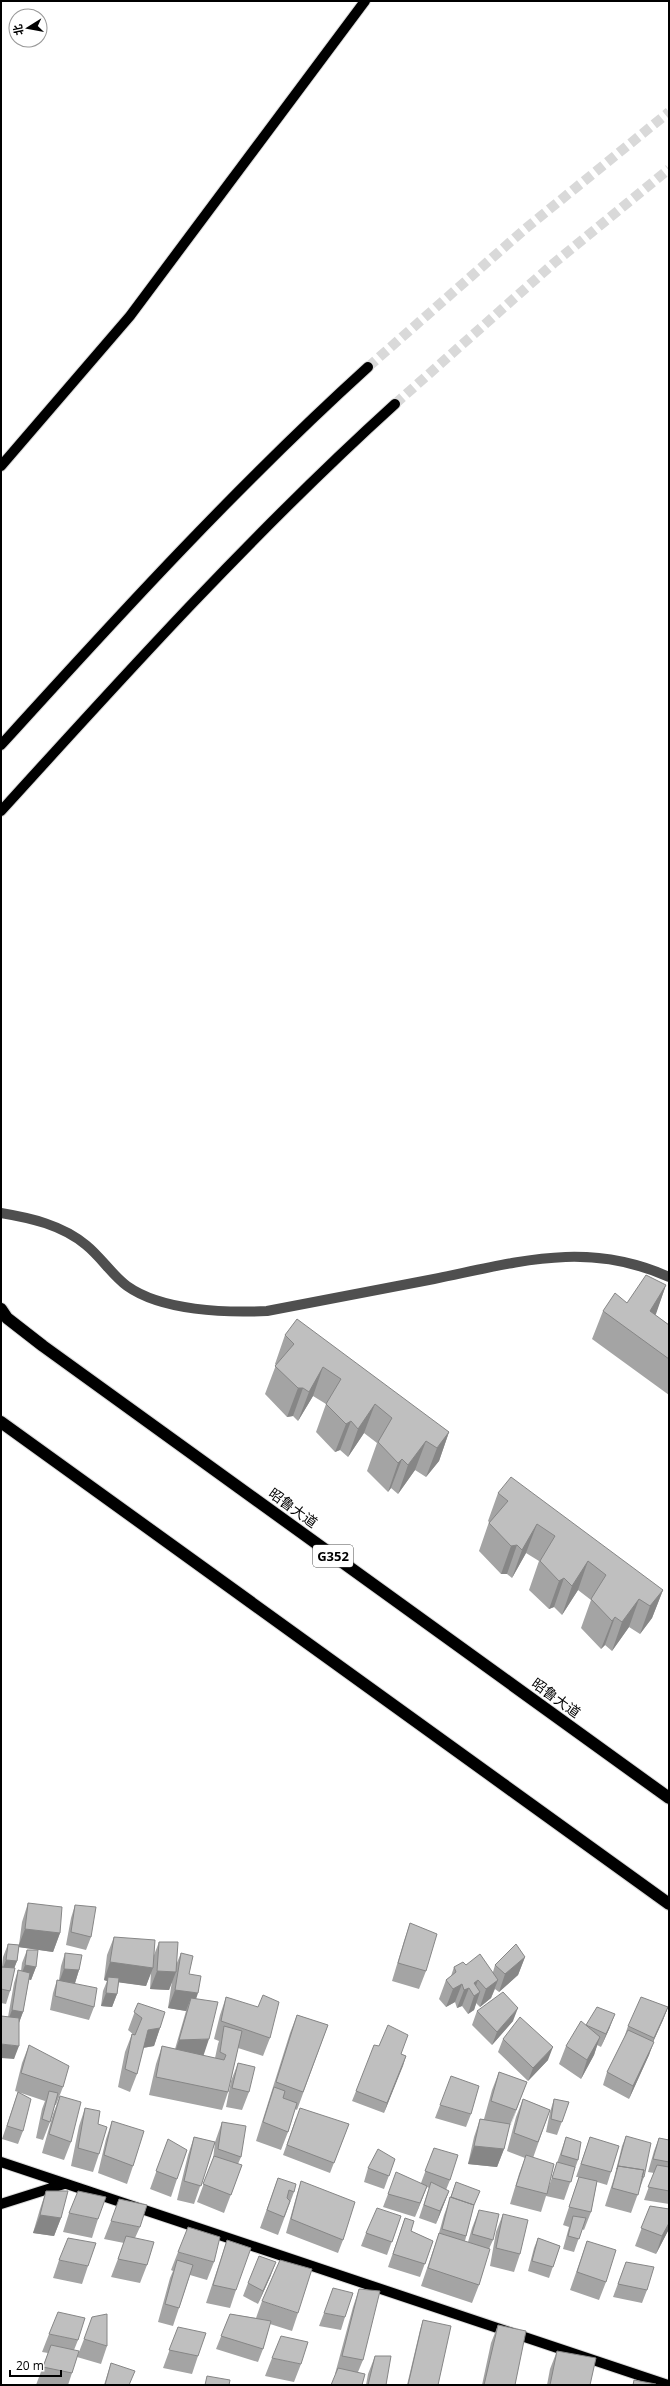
<svg xmlns="http://www.w3.org/2000/svg" width="670" height="2386" viewBox="0 0 670 2386" font-family="'Open Sans','Noto Sans SC',sans-serif">
  <style>
    .lines { fill: none; stroke-linecap: round; stroke-linejoin: round }
    .major-tunnel { stroke: #d9d9d9; stroke-width: 10; stroke-dasharray: 10 5; stroke-linecap: butt }
    .major-casing { stroke: #dbdbdb; stroke-width: 12 }
    .highway-casing { stroke: #dbdbdb; stroke-width: 14 }
    .minor { stroke: #4f4f4f; stroke-width: 10 }
    .major { stroke: #000; stroke-width: 10 }
    .highway { stroke: #000; stroke-width: 12 }
    .wall { fill: #a4a4a4 }
    .shaded-wall { fill: #868686 }
    .building { fill: #bfbfbf; stroke: #868686 }
    .labels { text-anchor: middle; stroke-width: 4; stroke-linejoin: round; paint-order: stroke }
    .shield { fill: #fff; stroke: #4c4c4c; stroke-width: 1 }
    .shield-label { font-size: 13px; font-weight: bold; fill: #000 }
    .street-label { font-size: 14px; fill: #000; stroke: #fff }
  </style>
  <rect width="100%" height="100%" fill="#fff"/>
  <g class="lines">
    <path class="major-tunnel" d="M368,367L525,229L669,112
      M395,404L554,263L669,169"/>
    <g class="major-casing">
      <path id="major" d="M1,466L130,316L365,1
        M1,745C119,615 238,485 368,367
        M1,811C128,671 255,531 395,404
        M1,2162L668,2385
        M1,2204L64,2184"/>
    </g>
    <g class="highway-casing">
      <path id="highway" d="M1,1309L7,1318L43,1346L669,1798
        M1,1422L669,1904"/>
    </g>
    <path class="minor" d="M1,1213C31,1218 62,1225 86,1245C101,1257 112,1275 127,1286C162,1311 226,1313 267,1311C322,1300 378,1290 434,1279C518,1262 587,1240 669,1277"/>
    <use href="#major" class="major"/>
    <use href="#highway" class="highway"/>
  </g>
  <path class="wall" d="M666,1285L655,1315L669,1325V1395L592,1339L603,1311L627,1303Z
    M285,1335L449,1432L439,1461L426,1477L415,1470L398,1494L391,1488L388,1492L367,1471L377,1443L364,1433L348,1457L340,1450L335,1452L316,1432L326,1404L313,1396L298,1421L293,1416L287,1417L265,1394L276,1365L275,1364Z
    M498,1493L663,1590L652,1618L640,1634L629,1627L612,1651L605,1645L601,1649L581,1628L591,1600L578,1590L562,1615L554,1607L549,1609L529,1590L539,1561L526,1553L512,1578L507,1574H501L479,1551L489,1522L488,1521Z
    M28,1903L60,1933L53,1952L19,1947L17,1961L14,1968L10,1991L6,2004L1,2003V1967H2L3,1957L8,1944L19,1945L22,1922Z
    M75,1905L91,1937L86,1950L66,1945L71,1918Z
    M410,1923L426,1971L419,1989L392,1981L404,1941Z
    M114,1937L154,1955L159,1942L176,1965L181,1953L189,1974L196,1999L203,2056L215,2058L218,2044L219,2041L214,2039L220,2015L226,1997L270,2038L263,2056L238,2048L228,2092L222,2110L149,2095L156,2064L162,2046L175,2049L186,2011L168,2008L172,1981L169,1990L150,1989L151,1972L146,1986L119,1982L117,1994L112,2007L101,2006L103,1991L107,1981L104,1980L107,1955Z
    M27,1950L36,1967L31,1980L29,1979L23,2012L19,2023L14,2059L8,2017L14,1983L18,1970L21,1971L22,1963Z
    M65,1953L79,1970L75,1983L94,2007L89,2020L50,2010L53,1993L57,1980H59L61,1966Z
    M525,1957L518,1975L499,1992L495,1989L491,1998L480,2007L476,2003L474,2010L468,2014L462,2006L457,2008L455,2002L446,2007L439,1999L446,1980L451,1976L454,1967L466,1965L493,1972L495,1965Z
    M138,2003L160,2028L154,2046L143,2048L137,2074L130,2092L118,2087L125,2052L132,2034L134,2035L128,2030Z
    M668,2007L663,2020L653,2042L649,2055L629,2099L603,2085L607,2072L624,2038L628,2026Z
    M477,2011L513,2021L492,2045L472,2025Z
    M297,2015L328,2025L297,2110L295,2109L288,2132L281,2150L256,2141L290,2033Z
    M586,2025L610,2027L601,2047L597,2045L594,2055L581,2079L559,2064L566,2046Z
    M503,2039L548,2060L528,2081L498,2052Z
    M29,2045L63,2087L56,2105H55L50,2122L43,2140L36,2138L42,2109L45,2101L15,2091L22,2063Z
    M401,2054L406,2056L384,2113L352,2101L356,2091Z
    M238,2063L249,2092L242,2110L226,2107L231,2081Z
    M499,2072L527,2082L509,2128L504,2149L497,2167L468,2164L474,2137L480,2119H484L492,2090Z
    M18,2092L23,2131L18,2144L2,2139Z
    M60,2096L71,2142L64,2160L42,2153L53,2114Z
    M523,2099L550,2110L533,2158L549,2186L566,2137L578,2160L564,2200L546,2196L541,2212L510,2204L519,2174L525,2158L507,2151L516,2117Z
    M554,2099L569,2102L557,2135L546,2132L550,2112Z
    M440,2105L471,2114L466,2127L435,2118Z
    M85,2108L98,2124L99,2154L93,2172L71,2166L79,2126Z
    M296,2118L349,2124L330,2173L283,2155Z
    M112,2121L133,2166L127,2184L98,2173L106,2139Z
    M222,2122L241,2157L238,2164L242,2165L224,2213L197,2202L213,2159L215,2143L194,2204L177,2200L188,2155L194,2137L215,2142Z
    M626,2136L644,2177L631,2213L605,2206L614,2178L622,2146Z
    M590,2137L611,2172L607,2185L597,2182L591,2212L584,2230L582,2229L574,2252L563,2249L569,2227L563,2225L579,2177H576Z
    M659,2138L669,2140V2204L644,2200L654,2173L648,2172L654,2151Z
    M168,2139L177,2179L171,2197L150,2189Z
    M434,2148L450,2180L446,2190L449,2191L436,2224L419,2218L429,2188L427,2187L415,2217L383,2207L388,2194L421,2183Z
    M395,2159L384,2189L364,2182L368,2168Z
    M278,2178L294,2192L278,2235L260,2228Z
    M301,2181L343,2240L338,2253L286,2233L297,2194Z
    M456,2182L474,2205L465,2241L468,2242L472,2228L479,2210L493,2240L489,2249L479,2285L472,2303L421,2286L439,2233L444,2215Z
    M46,2191L61,2218L54,2236L33,2233L40,2209Z
    M650,2206L669,2209V2229L656,2254L635,2246Z
    M69,2213L98,2219L92,2238L63,2232Z
    M503,2214L520,2254L514,2272L490,2266L496,2232Z
    M401,2216L387,2255L361,2246L366,2233Z
    M405,2218L411,2231L433,2241L420,2277L388,2267Z
    M111,2221L140,2227L135,2238L147,2265L140,2283L111,2277L124,2243L104,2239Z
    M538,2238L560,2246L549,2278L528,2271L534,2248Z
    M227,2240L236,2290L230,2308L206,2303Z
    M587,2241L606,2282L599,2300L570,2290Z
    M178,2252L214,2262L207,2280L190,2275L173,2326L158,2322L170,2278L173,2271L171,2270Z
    M59,2260L88,2266L82,2284L53,2278Z
    M626,2262L647,2290L642,2303L613,2297Z
    M271,2275L258,2304L243,2296L248,2283Z
    M359,2289L363,2360L358,2372L335,2374L353,2307Z
    M262,2301L298,2313L292,2331L270,2324L263,2349L258,2362L216,2349L230,2314L256,2318Z
    M324,2313L345,2317L341,2330L319,2326Z
    M423,2320L438,2385H407L420,2330Z
    M498,2325L515,2385H482L491,2343Z
    M178,2327L198,2356L192,2374L163,2368Z
    M49,2334L78,2340L74,2350L72,2373L68,2385H36L48,2353L42,2352Z
    M84,2339L107,2346L101,2364L77,2357Z
    M557,2351L590,2385H547L550,2369Z
    M375,2356L386,2385H366L368,2374Z
    M272,2358L301,2364L294,2382L265,2376Z
    M111,2363L129,2385H104Z"/>
  <path class="shaded-wall" d="M666,1285L656,1314L640,1340L650,1311Z
    M323,1367L313,1396L298,1421L309,1392Z
    M298,1388H303L293,1416L287,1417Z
    M375,1404L364,1433L348,1457L358,1429Z
    M351,1421L340,1450L335,1452L346,1424Z
    M449,1432L439,1461L426,1477L437,1448Z
    M426,1441L415,1470L398,1494L408,1465Z
    M402,1459L391,1488L388,1492L398,1463Z
    M537,1524L526,1553L512,1578L522,1550Z
    M517,1545L507,1574H501L511,1546Z
    M588,1561L578,1590L562,1615L572,1586Z
    M564,1578L554,1607L549,1609L559,1581Z
    M663,1590L652,1618L640,1634L650,1606Z
    M639,1599L629,1627L612,1651L622,1622Z
    M615,1617L605,1645L601,1649L612,1621Z
    M25,1929L60,1933L53,1952L18,1947Z
    M525,1957L518,1975L499,1992L505,1974Z
    M6,1960L17,1961L12,1974L1,1973Z
    M110,1962L153,1968L146,1986L108,1981V1977L107,1981L104,1980Z
    M25,1965L36,1967L31,1980L20,1978Z
    M64,1969L79,1970L75,1983L59,1982Z
    M157,1971L176,1972L169,1990L150,1989Z
    M478,1980L473,1994L474,1983Z
    M498,1980L491,1998L480,2007L486,1989Z
    M462,1984L455,2002L446,2007L453,1989Z
    M469,1988L462,2006L457,2008L464,1990Z
    M175,1990L198,1993L192,2012L191,1998L186,2011L168,2008Z
    M480,1992L474,2010L468,2014L474,1996Z
    M106,1993L117,1994L112,2007L101,2006Z
    M668,2007L663,2020L649,2051L654,2038Z
    M518,2008L513,2021L492,2045L497,2032Z
    M12,2010L23,2012L18,2025L7,2023Z
    M615,2014L610,2027L601,2047L606,2034Z
    M160,2028L154,2046L142,2048L148,2030Z
    M600,2037L594,2055L581,2079L587,2060Z
    M209,2039L203,2057L173,2058L179,2040Z
    M654,2042L649,2055L629,2099L633,2086Z
    M1,2044L19,2046L14,2059L1,2058Z
    M553,2047L548,2060L528,2081L533,2068Z
    M406,2056L403,2066L384,2113L387,2103Z
    M527,2082L520,2100L510,2128L516,2110Z
    M474,2146L504,2149L497,2167L468,2164Z
    M427,2186L422,2199L415,2217L420,2203Z
    M449,2191L444,2204L436,2224L440,2211Z
    M40,2215L61,2218L54,2236L33,2233Z
    M669,2223V2229L656,2254L662,2236Z
    M276,2262L271,2275L258,2304L263,2291Z"/>
  <path class="building" d="M646,1275L666,1285L650,1311L669,1325V1359L603,1311L615,1293L627,1303Z
    M297,1319L449,1432L437,1448L426,1441L408,1465L402,1459L398,1463L378,1442L392,1418L375,1404L358,1429L351,1421L346,1424L326,1404L341,1379L323,1367L309,1392L303,1388H298L275,1366L294,1344L285,1335Z
    M511,1477L663,1590L650,1606L639,1599L622,1622L615,1617L612,1621L591,1599L606,1575L588,1561L572,1586L564,1578L559,1581L540,1561L555,1536L537,1524L522,1550L517,1545L511,1546L489,1523L508,1501L498,1493Z
    M28,1903L62,1907L60,1933L25,1929Z
    M75,1905L96,1907L91,1937L71,1932Z
    M410,1923L437,1934L426,1971L398,1963Z
    M114,1937L155,1940L153,1968L110,1962Z
    M159,1942H178L176,1972L157,1971Z
    M8,1944L19,1945L17,1961L6,1960Z
    M516,1944L525,1957L505,1974L495,1965Z
    M27,1950H38L36,1967L25,1965Z
    M65,1953L82,1955L79,1970L64,1969Z
    M181,1953L193,1956L189,1974L201,1976L198,1993L175,1990Z
    M480,1954L498,1980L486,1989L478,1980L474,1983L480,1992L474,1996L469,1988L464,1990L462,1984L453,1989L446,1980L456,1972L454,1967L463,1962L466,1965Z
    M1,1967L15,1968L10,1991L1,1989Z
    M18,1970L30,1973L23,2012L12,2010Z
    M108,1977L119,1978L117,1994L106,1993Z
    M57,1980L97,1988L94,2007L55,1996Z
    M503,1992L518,2008L497,2032L477,2011Z
    M263,1995L279,2002L270,2038L221,2021L226,1997L258,2007Z
    M641,1997L668,2007L654,2038L628,2026Z
    M191,1998L218,2002L209,2039L179,2040Z
    M138,2003L165,2012L160,2028L148,2030L137,2074L125,2069L132,2034L135,2035L142,2018L134,2012Z
    M597,2007L615,2014L606,2034L586,2025Z
    M297,2015L328,2025L303,2092L276,2082Z
    M1,2016L19,2018V2046L1,2044Z
    M520,2017L553,2047L533,2068L503,2039Z
    M581,2021L600,2037L587,2060L566,2046Z
    M388,2025L408,2035L401,2054L406,2056L387,2103L356,2091L374,2045L379,2046Z
    M224,2026L242,2031L228,2092L156,2077L162,2046L224,2060L226,2055L220,2052Z
    M628,2030L654,2042L633,2086L607,2072Z
    M29,2045L69,2066L63,2087L21,2073Z
    M238,2063L255,2067L249,2092L232,2088Z
    M499,2072L527,2082L516,2110L491,2101Z
    M451,2076L479,2086L471,2114L440,2105Z
    M274,2087L285,2091L283,2098L297,2103L288,2132L263,2122Z
    M49,2091L58,2093L50,2122L42,2119Z
    M18,2092L31,2099L23,2131L7,2126Z
    M60,2096L81,2102L71,2142L49,2134Z
    M523,2099L550,2110L538,2142L514,2133Z
    M554,2099L569,2102L562,2122L551,2119Z
    M85,2108L100,2111L98,2124L107,2127L99,2154L78,2148Z
    M300,2108L349,2124L334,2163L287,2145Z
    M480,2119L510,2124L504,2149L474,2146Z
    M112,2121L144,2131L133,2166L104,2155Z
    M222,2122L246,2126L241,2157L218,2149Z
    M626,2136L651,2143L644,2177H642L644,2170L618,2166L617,2169Z
    M194,2137L215,2142L201,2186L184,2181Z
    M566,2137L581,2142L578,2160L561,2155Z
    M590,2137L619,2146L611,2172L581,2164Z
    M659,2138L669,2140V2162L653,2159Z
    M168,2139L187,2150L177,2179L156,2171Z
    M434,2148L458,2155L450,2180L425,2171Z
    M378,2149L395,2159L389,2176L368,2168Z
    M526,2155L554,2164L547,2194L516,2186Z
    M214,2156L242,2165L231,2195L203,2184Z
    M557,2162L575,2167L571,2182L552,2178Z
    M657,2165L669,2167V2191L648,2187Z
    M618,2166L644,2170L638,2195L612,2188Z
    M396,2172L427,2186L420,2203L388,2194Z
    M579,2177L597,2181L591,2212L569,2207Z
    M278,2178L296,2184L294,2192L289,2190L287,2198L290,2201L284,2217L267,2210Z
    M301,2181L355,2202L343,2240L291,2219Z
    M431,2182L449,2191L440,2211L424,2205Z
    M456,2182L480,2191L474,2205L451,2197Z
    M46,2191H68L61,2218L40,2215Z
    M78,2191L106,2197L98,2219L69,2213Z
    M450,2197L474,2205L466,2236L442,2229Z
    M119,2199L147,2205L140,2227L111,2221Z
    M650,2206L669,2209V2223L662,2236L641,2228Z
    M377,2208L401,2216L392,2242L366,2233Z
    M479,2210L499,2214L493,2240L472,2234Z
    M503,2214L528,2220L520,2254L496,2248Z
    M573,2216L586,2218L579,2239L568,2236Z
    M405,2218L414,2221L411,2231L433,2241L425,2264L393,2254Z
    M188,2227L220,2237L214,2262L178,2252Z
    M439,2233L490,2249L479,2285L428,2268Z
    M126,2236L154,2242L147,2265L118,2259Z
    M68,2238L96,2243L88,2266L59,2260Z
    M538,2238L560,2246L553,2267L532,2261Z
    M227,2240L251,2248L236,2290L213,2285Z
    M587,2241L616,2250L606,2282L577,2272Z
    M259,2256L276,2262L263,2291L248,2283Z
    M177,2260L193,2265L179,2308L165,2304Z
    M280,2260L312,2269L298,2313L262,2301Z
    M626,2262L654,2267L647,2290L618,2284Z
    M333,2288L353,2293L345,2317L324,2313Z
    M359,2289L380,2291L363,2360L342,2356Z
    M58,2312L85,2318L78,2340L49,2334Z
    M107,2314V2346L84,2339L92,2317Z
    M230,2314L271,2321L263,2349L221,2336Z
    M423,2320L451,2326L438,2385H408Z
    M498,2325L526,2331L515,2385H484Z
    M178,2327L206,2333L198,2356L169,2350Z
    M281,2336L308,2342L301,2364L272,2358Z
    M51,2345L79,2351L72,2373L43,2367Z
    M557,2351L596,2358L590,2385H550Z
    M375,2356H391L386,2385H368Z
    M111,2363L135,2371L129,2385H105Z
    M338,2368L365,2374L362,2385H331Z
    M207,2376L230,2380L229,2385H205Z
    M634,2380L656,2384V2385H633Z"/>
  <g class="labels">
    <rect class="shield" x="313" y="1545" width="40" height="22" rx="3"/>
    <g class="shield-label">
      <text x="333" y="1561">G352</text>
    </g>
    <g class="street-label">
      <text transform="translate(293 1508) rotate(36)" y="5">昭鲁大道</text>
      <text transform="translate(556 1698) rotate(36)" y="5">昭鲁大道</text>
    </g>
  </g>
  <rect width="670" height="2386" fill="none" stroke="#000000" stroke-width="4"/>
  <g transform="translate(28 28) rotate(259)"><circle r="19" fill="#ffffff" stroke="#999999"/>
  <path d="M0-3L7 15L0 10L-7 15Z" fill="#000000"/>
  <text y="-6" font-size="11" font-weight="bold" text-anchor="middle" fill="#000000">北</text>
  </g>
  <path d="M10 2370v6h51v-6" fill="none" stroke="#000000" stroke-width="2"/>
  <text x="16" y="2370" font-size="12" fill="#000000" stroke="#ffffff" stroke-width="3" paint-order="stroke">20 m</text>
</svg>
